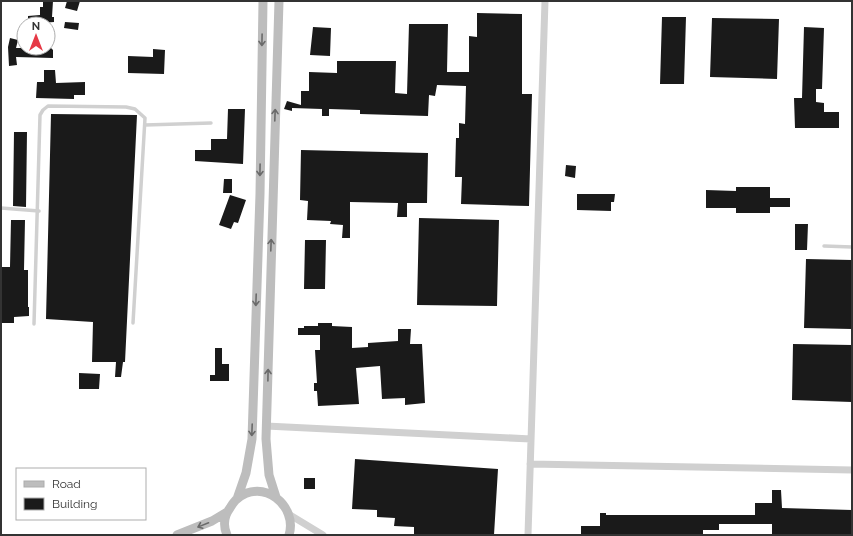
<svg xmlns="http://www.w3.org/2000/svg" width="853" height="536" viewBox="0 0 853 536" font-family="Raleway,sans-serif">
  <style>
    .building { fill: #1a1a1a }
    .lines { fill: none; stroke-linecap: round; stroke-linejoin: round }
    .lane { stroke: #d0d0d0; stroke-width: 3.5 }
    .street { stroke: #d0d0d0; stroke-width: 7 }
    .secondary { stroke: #bdbdbd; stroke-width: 9 }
    .oneway { stroke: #6a6a6a }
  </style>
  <rect width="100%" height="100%" fill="#fff"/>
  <path class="building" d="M43,1H53L52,17H54V22L28,24V16L40,15V7H43Z
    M67,1H80L77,11L65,8Z
    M477,13L522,14V94H532L529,206L461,204L462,177H455L456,138H459V123L465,124L466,86L437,85L435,96L429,95L428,116L360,114V110L329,109V116H322V109L292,108V111L284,109L287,101L301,105V91H309V72L337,73V61H396L395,93L407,94L409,24H448L447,72H469V36L477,37Z
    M662,17H686L684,84H660Z
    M712,18L779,19L777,79L710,77Z
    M65,22L79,23L78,30L64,28Z
    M313,27L331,28L330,56L310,55Z
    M804,27L824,28L822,89H816V102L824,103V112H839V128H795L794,98H802Z
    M10,38L18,40L16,48H51L53,50V58L16,57L17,65L9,66L8,47Z
    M153,49L165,50L164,74L128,73V56L153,57Z
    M44,70H55L56,83L85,82V95H74V99L36,98L37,82H44Z
    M228,109H245L243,164L195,161V150H211V139H227Z
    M51,114L137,115L125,362H123L121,377H115L116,362H92L93,322L46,319Z
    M14,132H27L26,207L13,206Z
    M301,150L428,153L427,203H407V217H397L398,203L350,202V238H342L343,225L330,224L331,221L307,220L308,201L300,200Z
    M566,165L576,166L575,178L565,176Z
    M224,179H232V193H223Z
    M736,187H770V198H790V207H770V213H736V208H706V190L736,191Z
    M577,194H615L614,202H611V211L577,210Z
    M230,195L246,200L238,223L234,222L231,229L219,225Z
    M419,218L499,220L497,306L417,305Z
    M11,220H25L24,270H28V307H29V316L14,317V323H2L1,267H10Z
    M795,224H808L807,250H795Z
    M305,240H326L325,289H304Z
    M806,259L852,260V329L804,328Z
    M318,323H332V326L352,327V348L368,347V343L398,341V329H411L410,344H422L425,403L405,405V398L382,399L380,366L356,368L359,404L318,406L317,391H314V383H317L315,350H320V335H298V328H304V326H318Z
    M793,344L852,345V402L792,400Z
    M215,348H222V364H229V381H210V375H215Z
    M79,373L100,374L99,389H79Z
    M355,459L498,469L494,535L414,534V527L394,526L395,518L377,517V510L352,509Z
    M304,478H315V489H304Z
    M772,490H781L782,508L852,510V535H772V524H719V530H703V535H581V526H600V513H606V515H755V503H772Z"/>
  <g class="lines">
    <path class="lane" d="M145,125L211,123
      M1,208L39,211
      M824,246L852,247
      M34,324L40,115L43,110L48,106L126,107L135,109L145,118L133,323"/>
    <path class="street" d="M266,426L531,439
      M530,464L852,470
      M290,515L323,535
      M528,535L545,1"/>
    <path class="secondary" d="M276,497L269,475L266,439L279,1
      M237,499L246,473L252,439L260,194L263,1
      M177,535L212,521L227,512
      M227,535C223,526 224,516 230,508C232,505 234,501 237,499C263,477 298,506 289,535"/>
  </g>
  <defs><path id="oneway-shaft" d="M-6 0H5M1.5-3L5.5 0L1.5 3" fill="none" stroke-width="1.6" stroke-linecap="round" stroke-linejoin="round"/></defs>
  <g class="oneway">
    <use href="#oneway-shaft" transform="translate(262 40) rotate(91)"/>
    <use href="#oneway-shaft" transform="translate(275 115) rotate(-88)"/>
    <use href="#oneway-shaft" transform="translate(260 170) rotate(91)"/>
    <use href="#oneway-shaft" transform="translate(271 245) rotate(-88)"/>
    <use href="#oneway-shaft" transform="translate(256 300) rotate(92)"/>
    <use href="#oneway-shaft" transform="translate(268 375) rotate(-89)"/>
    <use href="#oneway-shaft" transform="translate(252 430) rotate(92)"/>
    <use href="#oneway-shaft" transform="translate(203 525) rotate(158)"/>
  </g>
  <rect width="853" height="536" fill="none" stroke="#333333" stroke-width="4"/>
  <rect x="16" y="468" width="130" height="52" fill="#ffffff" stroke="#adadad"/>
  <rect x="24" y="481" width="20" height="6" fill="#bdbdbd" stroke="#adadad"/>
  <text x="52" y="488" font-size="12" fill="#333333">Road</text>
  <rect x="24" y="498" width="20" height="12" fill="#1a1a1a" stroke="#adadad"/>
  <text x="52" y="508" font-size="12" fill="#333333">Building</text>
  <g transform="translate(36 36)"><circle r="19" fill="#ffffff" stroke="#adadad"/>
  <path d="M0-3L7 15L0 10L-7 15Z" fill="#e63946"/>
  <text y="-6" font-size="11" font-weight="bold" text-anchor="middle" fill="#333333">N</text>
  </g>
</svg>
